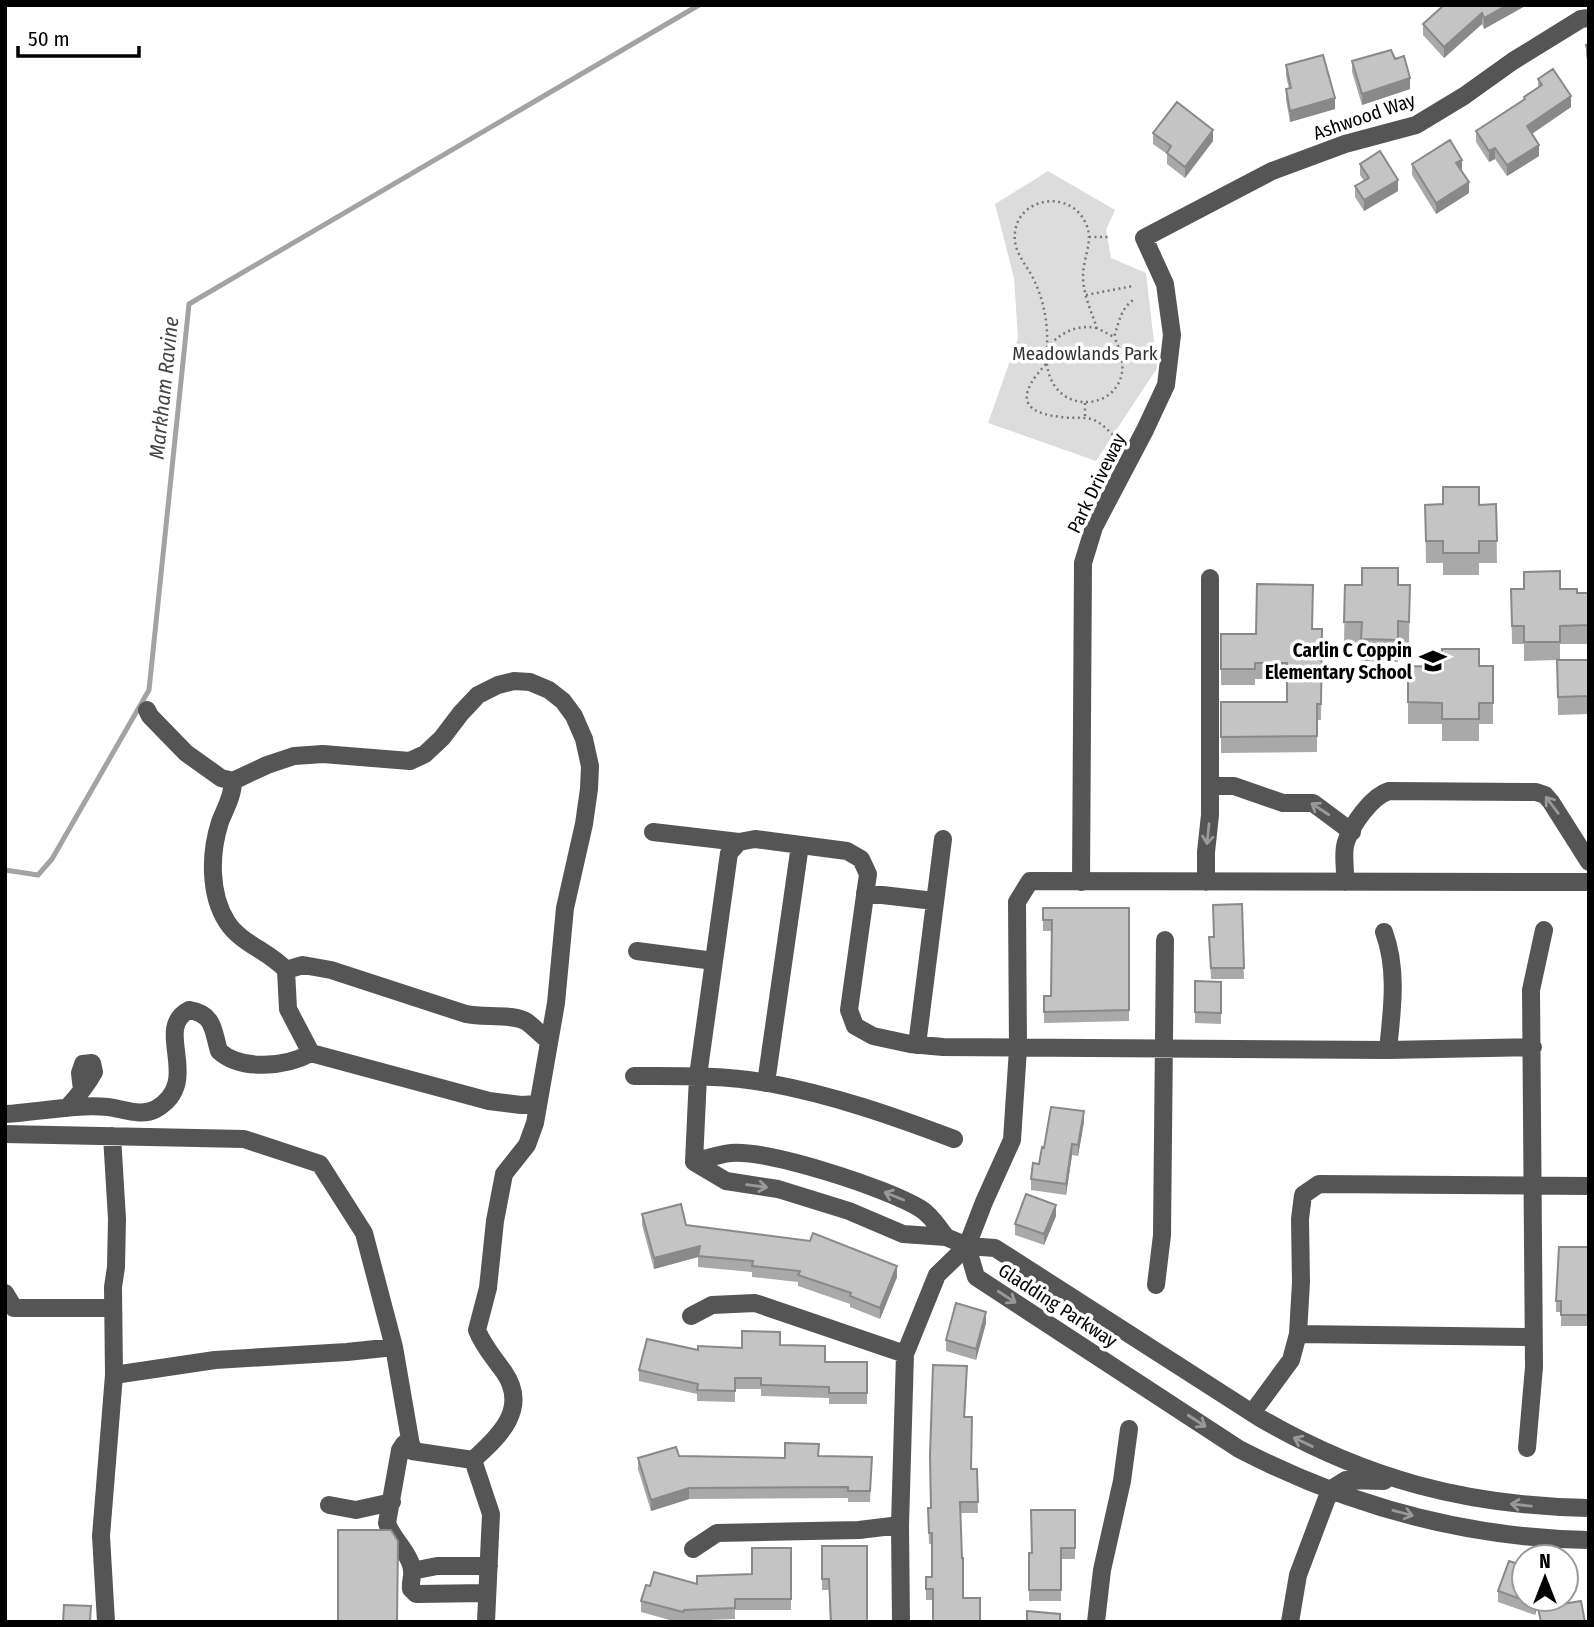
<svg xmlns="http://www.w3.org/2000/svg" width="1594" height="1627" viewBox="0 0 1594 1627" font-family="'Fira Sans Condensed',sans-serif">
  <style>
    .green { fill: #dcdcdc }
    .lines { fill: none; stroke-linecap: round; stroke-linejoin: round }
    .stream { stroke: #a3a3a3; stroke-width: 5 }
    .path { stroke: #777; stroke-width: 2.5; stroke-dasharray: 2 3.5; stroke-linecap: butt }
    .minor { stroke: #555; stroke-width: 18 }
    .wall { fill: #a9a9a9 }
    .shaded-wall { fill: #898989 }
    .building { fill: #c4c4c4; stroke: #898989; stroke-width: 2 }
    .oneway { stroke: #999 }
    .labels { text-anchor: middle; stroke-width: 7; stroke-linejoin: round; paint-order: stroke }
    .street-label { font-size: 19px; fill: #000; stroke: #fff }
    .park-label { font-size: 19px; fill: #333; stroke: #fff }
    .poi-label { font-size: 19px; font-weight: bold; fill: #000; stroke: #fff; text-anchor: end }
    .water-label { font-size: 21px; font-style: italic; fill: #444; stroke: #fff }
  </style>
  <rect width="100%" height="100%" fill="#fff"/>
  <path class="green" d="M1048,171L1115,210L1106,230L1111,258L1146,273L1157,368L1096,461L988,423L1018,338L1014,278L995,204Z"/>
  <g class="lines">
    <path class="stream" d="M5,870L38,875L52,859L149,690L189,304L699,5"/>
    <path class="path" d="M1089,237H1110
      M1086,295L1133,286
      M1097,328C1075,324 1062,333 1047,347C1048,323 1044,301 1034,280C1028,267 1017,256 1015,242C1010,198 1070,186 1086,224C1094,240 1083,258 1083,276C1083,294 1091,311 1097,328L1114,337C1119,322 1121,307 1135,299
      M1047,347C1038,431 1154,412 1114,337
      M1046,364C1021,391 1015,412 1061,417C1071,419 1084,416 1094,420C1105,425 1111,434 1120,441
      M1085,403V418"/>
    <path class="minor" d="M147,710L150,716L186,753L221,778L233,781L267,765L294,756L323,754L410,761L425,754L442,738L461,713L478,695L498,685L514,681L530,682L549,690L563,701L574,716L584,739L590,766L589,789L584,824L565,908L556,1003L535,1123L527,1145L504,1174L495,1221L488,1288L477,1330C483,1346 495,1359 504,1372C529,1408 500,1436 473,1460
      M1210,786H1234L1283,803H1313L1352,832
      M653,832L739,842
      M1081,882L1083,563L1094,527L1145,430L1166,385L1172,335L1165,284L1144,238L1272,171L1345,144L1416,125L1464,96L1513,61L1581,19L1589,18
      M1206,882V852L1210,815V578
      M1345,882C1346,870 1342,853 1346,842C1352,824 1372,796 1389,791L1536,792L1545,795L1551,802L1589,862
      M865,893L934,901
      M1384,932C1398,970 1392,1010 1388,1050
      M637,951L714,961
      M286,970L303,965L331,970L466,1014C483,1018 514,1013 527,1022C535,1028 541,1035 549,1041
      M917,1045L943,839
      M311,1053L489,1101L521,1105L538,1104
      M634,1076C679,1076 724,1075 768,1083C833,1095 893,1116 954,1139
      M766,1083L800,845
      M67,1108C77,1097 87,1085 94,1072L92,1063L83,1064L80,1073L82,1090
      M5,1114C40,1112 74,1104 108,1107C124,1109 141,1117 156,1109C204,1081 152,1029 189,1010C215,1014 213,1032 219,1051C241,1071 286,1067 311,1053L288,1009L286,970C269,951 241,944 227,922C209,894 210,853 220,822C225,809 233,796 233,781
      M5,1134L244,1139L320,1164L364,1233L394,1347L412,1451L473,1460L491,1514L486,1622
      M112,1136L117,1219L116,1267L113,1287L114,1375
      M694,1162L698,1076L729,853L739,842L755,839L847,851L861,859L868,874L849,1010L855,1026L873,1036L910,1044L943,1047L1388,1050L1533,1047
      M694,1162L726,1181L778,1189L849,1211L903,1234L946,1237L967,1246L995,1248L1260,1418C1365,1479 1467,1506 1589,1508
      M694,1162C706,1159 719,1154 731,1153C770,1150 887,1188 921,1209C931,1215 939,1228 946,1237
      M967,1246L976,1277L1239,1449C1347,1505 1466,1538 1589,1540
      M1156,1285L1162,1235L1165,940
      M5,1293L14,1308H113
      M691,1316L712,1305L755,1303L905,1354
      M1298,1334L1533,1337
      M1252,1413L1291,1360L1298,1334L1301,1282L1300,1219L1303,1195L1319,1184L1589,1186
      M411,1443L404,1444L400,1450L387,1523C392,1539 412,1555 412,1571C413,1577 410,1582 411,1589L416,1594L487,1593
      M1527,1448L1534,1367L1531,990L1544,930
      M329,1505L356,1510L392,1502
      M693,1549L717,1533L859,1530L900,1525
      M412,1571L437,1566H489
      M106,1622L101,1536L114,1375L215,1360L347,1352L394,1347
      M901,1622L900,1525L905,1354L937,1275L967,1246L984,1202L1012,1140L1018,1049L1017,902L1030,881L1589,882
      M1096,1622L1102,1570L1122,1481L1129,1429
      M1290,1622L1298,1575L1330,1490L1346,1480L1384,1481"/>
  </g>
  <path class="wall" d="M1525,5V6L1484,29L1482,24L1444,58L1423,35V24Z
    M1589,44V67L1586,56V45Z
    M1395,59L1410,89L1362,105L1352,72V61Z
    M1286,65L1335,109L1290,122L1286,100V89H1289L1286,76Z
    M1538,79L1571,107L1532,134L1539,156L1507,176L1495,159L1489,162L1476,142V131L1524,100V97L1538,87Z
    M1153,133L1213,141L1185,178L1167,164V154L1153,144Z
    M1360,164L1398,191L1364,211L1355,197V186L1364,181L1360,175Z
    M1412,164L1462,171L1469,193L1436,214L1412,175Z
    M1496,504L1497,563H1479V575H1443V563H1426L1425,505Z
    M1345,585H1410L1409,643H1398V662L1361,661V644H1344Z
    M1511,589H1560L1577,593H1589V644H1560V660H1589V714L1558,715L1557,660L1524,661V644H1512Z
    M1312,629H1322L1321,720H1317V752L1221,753V702H1287V679H1255V685H1221V634H1256Z
    M1408,666H1493V724H1479V741H1442V724H1408Z
    M1242,904L1244,979H1211L1209,937H1214Z
    M1043,908H1129V1021L1044,1023V996H1051L1052,931H1043Z
    M1195,981L1221,982V1024L1195,1023Z
    M1084,1122L1078,1156L1072,1155L1066,1195L1031,1190V1179L1039,1164L1044,1148Z
    M642,1214L686,1225L897,1277L880,1319L850,1307V1304L798,1286V1282L752,1277V1272L698,1267V1257L654,1269L642,1225Z
    M1056,1216L1044,1245L1015,1235V1224Z
    M1589,1247V1326H1561V1312H1556V1301Z
    M986,1323L976,1360L946,1351V1340Z
    M780,1345L825,1362H867V1404H829V1398L761,1396V1389H735V1402L697,1401V1394L639,1381V1370L698,1350Z
    M967,1377L965,1417L971,1469H977L978,1513H960L933,1600H926V1577H932V1544H929L928,1508H931Z
    M679,1456L785,1458L819,1456L872,1457L870,1502H848V1498L689,1499L651,1511L638,1469V1458Z
    M1075,1510V1559H1061V1601H1029V1553H1032Z
    M822,1546L867,1622H830L829,1590H822Z
    M791,1548V1610H735V1619L684,1621L683,1622H677L641,1612V1601L650,1586L697,1584L752,1574Z
    M1498,1591L1540,1599L1535,1615L1498,1602Z"/>
  <path class="shaded-wall" d="M1507,5H1525V6L1484,29V18Z
    M1482,13V24L1444,58V47Z
    M1410,78V89L1362,105V94Z
    M1571,96V107L1527,137V126Z
    M1335,98V109L1290,122V111Z
    M1213,130V141L1185,178V167Z
    M1539,145V156L1507,176V165Z
    M1495,148V159L1489,162V151Z
    M1462,160V171L1456,163Z
    M1398,180V191L1364,211V200Z
    M1469,182V193L1436,214V203Z
    M1084,1111V1122L1078,1156V1145Z
    M1072,1144V1155L1066,1195V1184Z
    M1056,1205V1216L1044,1245V1234Z
    M700,1246L698,1257L654,1269V1258Z
    M897,1266V1277L880,1319V1308Z
    M986,1312V1323L976,1360V1349Z
    M689,1488V1499L651,1511V1500Z
    M1537,1599H1540L1535,1615V1604Z"/>
  <path class="building" d="M1444,5H1507L1484,18L1482,13L1444,47L1423,24Z
    M1589,44V56L1586,45Z
    M1391,50L1395,59L1404,56L1410,78L1362,94L1352,61Z
    M1323,55L1335,98L1290,111L1286,89L1291,88L1286,65Z
    M1553,69L1571,96L1527,126L1539,145L1507,165L1495,148L1489,151L1476,131L1525,99L1524,97L1542,85L1538,79Z
    M1177,102L1213,130L1185,167L1167,153L1171,146L1153,133Z
    M1450,140L1462,160L1456,163L1469,182L1436,203L1412,164Z
    M1380,151L1398,180L1364,200L1355,186L1369,178L1360,164Z
    M1443,487H1479V505L1496,504L1497,541H1479V553H1443V541H1426L1425,505L1443,504Z
    M1362,568H1398V585H1410L1409,622L1398,621V640L1361,639L1362,622H1344L1345,585H1362Z
    M1560,571V589H1577V593H1589V625L1560,626V642H1524V626H1512L1511,589H1524V572Z
    M1257,584L1313,585L1312,629H1322L1321,704H1317V736L1221,737V702H1287V663H1255V669H1221V634H1256Z
    M1442,649H1479V666H1493V703H1479V719H1442V703L1408,702V666L1442,667Z
    M1557,660H1589V696L1558,697Z
    M1242,904L1244,968H1211L1209,937H1214L1213,905Z
    M1043,908H1129V1010L1044,1012V996H1051L1052,920H1043Z
    M1195,981L1221,982V1013L1195,1012Z
    M1051,1107L1084,1111L1078,1145L1072,1144L1066,1184L1031,1179L1033,1163L1039,1164L1042,1147L1044,1148Z
    M1026,1194L1056,1205L1044,1234L1015,1224Z
    M681,1204L686,1225L810,1241L813,1233L897,1266L880,1308L850,1296L851,1293L798,1275L800,1271L752,1266L753,1261L698,1256L700,1246L654,1258L642,1214Z
    M1559,1247H1589V1315H1561V1301H1556Z
    M956,1303L986,1312L976,1349L946,1340Z
    M742,1331L780,1332V1345L825,1346V1362H867V1393H829V1387L761,1385V1378H735V1391L697,1390L698,1384L639,1370L647,1339L698,1350V1346L742,1348Z
    M933,1365L967,1366L964,1417H972L971,1469H977L978,1502H960L962,1558H963V1598H980V1622H933V1589H926V1577H932V1533H929L928,1508H931L930,1456Z
    M785,1443L819,1444L818,1456L872,1457L870,1491H848V1487L689,1488L651,1500L638,1458L676,1447L679,1456L785,1458Z
    M1031,1510H1075V1548H1061V1590H1029V1553H1032Z
    M338,1530H391L398,1541L397,1622H338Z
    M822,1546H867V1622H831L829,1579H822Z
    M752,1548H791V1599H735V1608L684,1610L683,1612L641,1601L646,1585L650,1586L654,1572L697,1584V1576L752,1574Z
    M1509,1561L1524,1566V1599H1537L1535,1604L1498,1591Z
    M1581,1601L1585,1622H1541L1538,1608Z
    M64,1605L91,1606L90,1621L102,1622H63Z
    M1027,1611L1060,1614V1622H1027Z"/>
  <defs><path id="oneway-shaft" d="M-6 0H5M1.5-3L5.5 0L1.5 3" fill="none" stroke-width="1.6" stroke-linecap="round" stroke-linejoin="round" transform="scale(1.75)"/></defs>
  <g class="oneway">
    <use href="#oneway-shaft" transform="translate(1552 805) rotate(-127)"/>
    <use href="#oneway-shaft" transform="translate(1320 809) rotate(-147)"/>
    <use href="#oneway-shaft" transform="translate(1208 834) rotate(96)"/>
    <use href="#oneway-shaft" transform="translate(757 1186) rotate(8)"/>
    <use href="#oneway-shaft" transform="translate(894 1196) rotate(-158)"/>
    <use href="#oneway-shaft" transform="translate(1007 1297) rotate(33)"/>
    <use href="#oneway-shaft" transform="translate(1197 1421) rotate(33)"/>
    <use href="#oneway-shaft" transform="translate(1303 1442) rotate(-155)"/>
    <use href="#oneway-shaft" transform="translate(1521 1505) rotate(-174)"/>
    <use href="#oneway-shaft" transform="translate(1403 1513) rotate(15)"/>
  </g>
  <defs>
    <g id="school-bare" transform="scale(2.1)"><path d="M0-5L7-2L0 1L-7-2ZM-4 1L0 2.5L4 1V4Q0 6-4 4Z" fill="#000" stroke="#fff" stroke-width="2.5" paint-order="stroke"/></g>
  </defs>
  <g fill-rule="evenodd">
    <use href="#school-bare" x="1433" y="661"/>
  </g>
  <g class="labels">
    <g class="street-label">
      <text transform="translate(1364 116) rotate(-19)" y="7">Ashwood Way</text>
      <text transform="translate(1096 483) rotate(-64)" y="7">Park Driveway</text>
      <text transform="translate(1058 1305) rotate(33)" y="7">Gladding Parkway</text>
    </g>
    <g class="park-label">
      <text x="1085" y="360">Meadowlands Park</text>
    </g>
    <g class="poi-label">
      <text x="1412" y="657">Carlin C Coppin<tspan x="1412" dy="22">Elementary School</tspan></text>
    </g>
    <g class="water-label">
      <text transform="translate(164 388) rotate(-84)" y="7">Markham Ravine</text>
    </g>
  </g>
  <rect width="1594" height="1627" fill="none" stroke="#000000" stroke-width="14"/>
  <g transform="translate(1545 1578)"><circle r="33" fill="#ffffff" stroke="#999999" stroke-width="2"/>
  <path d="M0-5L12 26L0 18L-12 26Z" fill="#000000"/>
  <text y="-10" font-size="19" font-weight="bold" text-anchor="middle" fill="#000000">N</text>
  </g>
  <path d="M18 46v10h121v-10" fill="none" stroke="#000000" stroke-width="3.5"/>
  <text x="28" y="46" font-size="21" fill="#000000" stroke="#ffffff" stroke-width="5" paint-order="stroke">50 m</text>
</svg>
